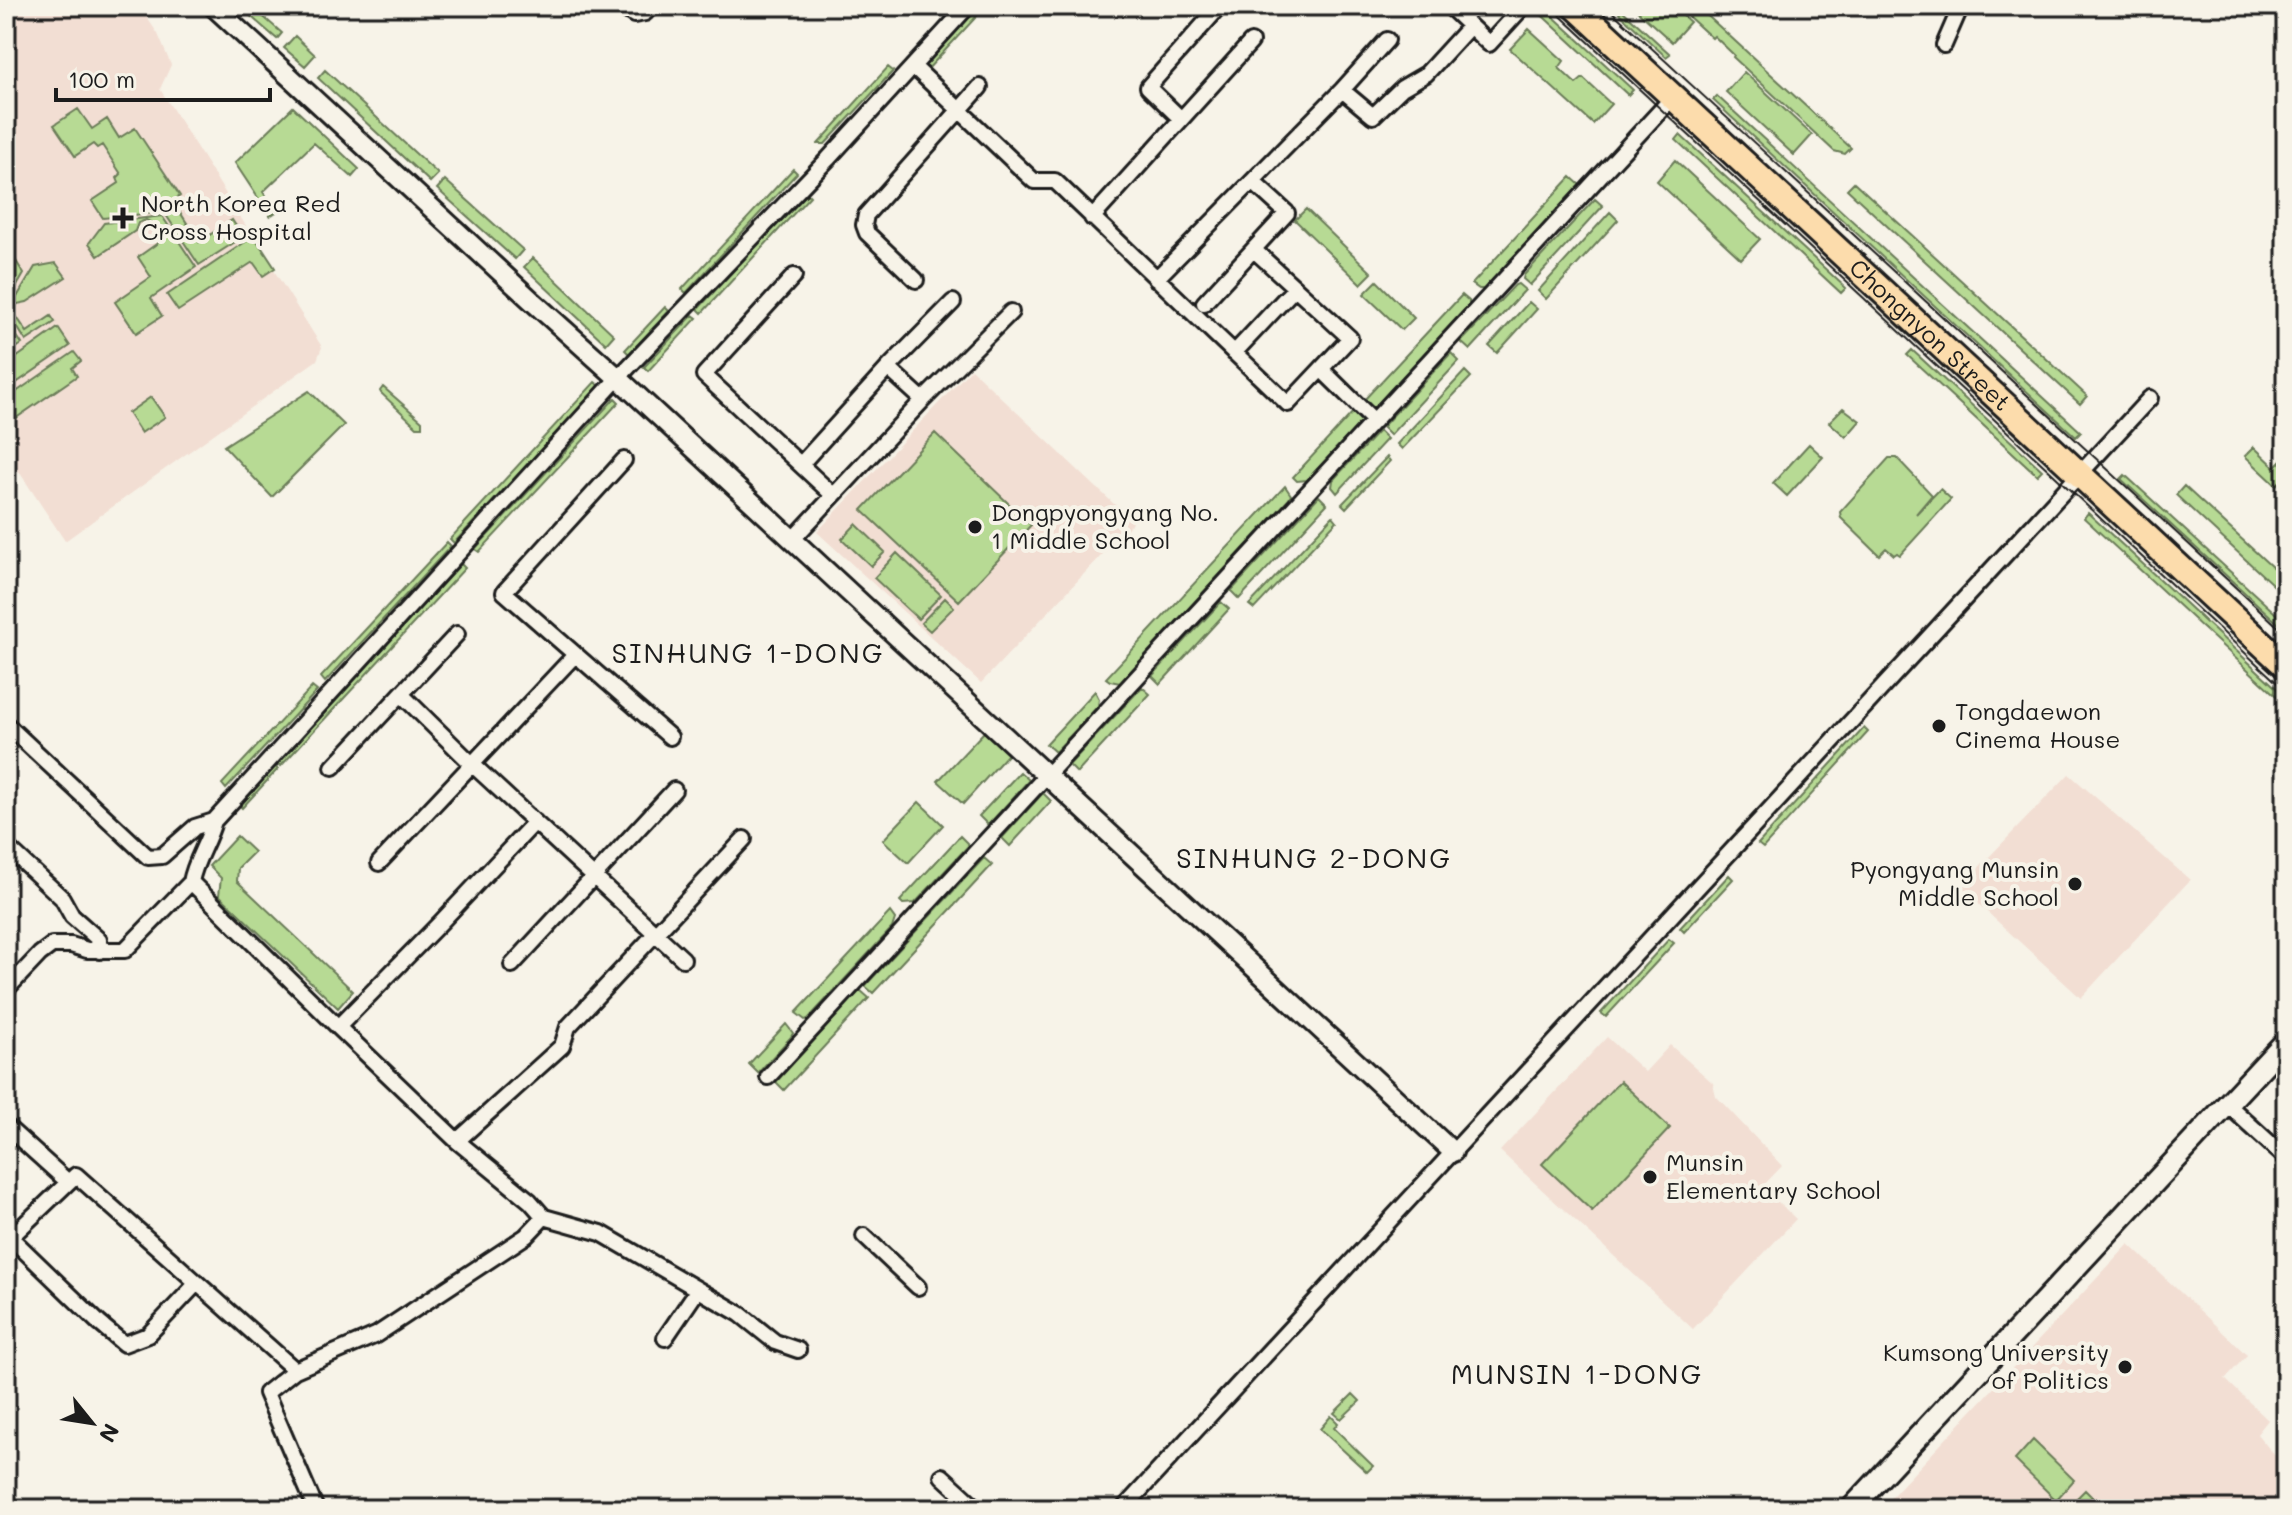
<svg xmlns="http://www.w3.org/2000/svg" width="2292" height="1515" viewBox="0 0 2292 1515" font-family="Mali,sans-serif">
  <style>
    .built { fill: #f2ded3 }
    .green { fill: #b7da94; stroke: #6a7b58; stroke-width: 2 }
    .lines { fill: none; stroke-linecap: round; stroke-linejoin: round }
    .minor-casing { stroke: #1c1c1c; stroke-width: 20 }
    .tertiary-casing { stroke: #1c1c1c; stroke-width: 24 }
    .secondary-casing { stroke: #1c1c1c; stroke-width: 26 }
    .primary-casing { stroke: #1c1c1c; stroke-width: 30 }
    .minor { stroke: #f7f3e8; stroke-width: 14 }
    .tertiary { stroke: #f7f3e8; stroke-width: 18 }
    .secondary { stroke: #f7f3e8; stroke-width: 20 }
    .primary { stroke: #fcdcac; stroke-width: 24 }
    .tram { stroke: #1c1c1c; stroke-width: 2 }
    .poi-dot { fill: #1c1c1c; stroke: #f7f3e8; stroke-width: 3 }
    .labels { text-anchor: middle; stroke-width: 8; stroke-linejoin: round; paint-order: stroke }
    .poi-label { font-size: 24px; fill: #1c1c1c; stroke: #f7f3e8; text-anchor: start }
    .street-label { font-size: 24px; fill: #1c1c1c; stroke: #f7f3e8 }
    .quarter-label { font-size: 28px; letter-spacing: 2px; fill: #1c1c1c; stroke: #f7f3e8 }
  </style>
  <rect width="100%" height="100%" fill="#f7f3e8"/>
  <filter id="ink" filterUnits="userSpaceOnUse"><feTurbulence type="fractalNoise" baseFrequency=".0125" numOctaves="2"/><feDisplacementMap in="SourceGraphic" scale="16" xChannelSelector="R" yChannelSelector="G"/><feConvolveMatrix kernelMatrix="1 2 1 2 8 2 1 2 1" color-interpolation-filters="sRGB"/></filter>
  <g filter="url(#ink)">
    <path class="built" d="M36,6H139L158,34L171,65L160,89L322,347L317,360L65,541L6,452V18L20,8L25,13Z
      M971,369L1133,522L981,683L817,532Z
      M2069,774L2190,880L2081,998L1960,887Z
      M1607,1037L1645,1072L1670,1045L1713,1083L1716,1096L1782,1166L1762,1187L1796,1219L1693,1329L1500,1151Z
      M2129,1244L2247,1355L2225,1379L2268,1420L2257,1434L2286,1469V1509H1880Z"/>
    <path class="green" d="M239,6H251L282,33L277,39Z
      M1532,6H1542L1633,90L1628,95Z
      M1632,6H1672L1690,22L1672,42Z
      M1677,6H1697L1851,148L1845,154L1834,151L1733,57L1734,55L1714,36L1712,38Z
      M1622,10L1670,54L1666,57L1619,13Z
      M974,12L977,16L926,71L922,67Z
      M1529,29L1564,61L1559,68L1576,84L1583,78L1611,104L1593,124L1510,49Z
      M295,36L315,55L305,66L284,48Z
      M888,67L893,71L825,144H818Z
      M325,70L438,174L430,182L318,78Z
      M1744,72L1812,135L1794,155L1726,92Z
      M1717,96L2081,432L2076,437L1713,100Z
      M293,107L359,169L352,177L314,143L263,192L276,212L270,216L235,163Z
      M78,109L92,129L107,119L119,138L135,128L180,196L173,201L199,242L232,220L243,237L199,265L164,212L103,218L92,201L119,183L117,178L121,174L102,145L97,148L93,144L75,156L54,125Z
      M1680,135L1846,288L1841,293L1676,140Z
      M1675,160L1760,239L1741,259L1657,181Z
      M793,169L797,173L686,293L682,289Z
      M1571,177L1580,185L1484,289H1479L1472,284Z
      M445,180L523,250L515,259L437,189Z
      M1854,182L2087,396L2080,404L1847,189Z
      M806,192L810,196L702,313L698,309Z
      M1595,199L1603,206L1530,285L1523,279L1524,275Z
      M1306,209L1372,273L1361,284L1295,220Z
      M1610,212L1618,220L1546,299L1538,291Z
      M162,216L196,267L151,298L162,316L136,333L115,302L151,277L138,257L162,240L150,222L146,220L138,223L135,231L98,256L89,243L104,223Z
      M251,238L256,239L275,268L263,276L253,262L178,311L167,295Z
      M8,248L24,274L6,305V250Z
      M533,258L614,335L606,344L524,267Z
      M56,263L66,277L27,302L17,304L14,313L27,332L51,316L55,322L26,341L8,312L35,267Z
      M1377,281L1414,318L1402,330L1364,294Z
      M1518,284L1525,290L1470,350L1461,342L1515,285Z
      M1462,295L1469,301V305L1372,410L1363,401Z
      M1529,302L1537,309L1497,353L1489,346Z
      M665,307L669,311L629,354L625,350Z
      M693,315L697,318L648,371L644,367Z
      M6,319L22,344L7,354L6,352Z
      M58,328L70,346L6,390V365Z
      M1912,350L2042,470L2037,475L1907,355Z
      M74,352L81,361L72,368L77,376L6,425V399Z
      M1451,353L1459,361L1390,435L1382,427Z
      M1465,371L1471,377L1402,449L1397,444Z
      M595,382L600,386L454,543L450,539Z
      M383,387L422,421V427H417L381,393L380,391Z
      M309,391L344,425L272,497L224,446Z
      M151,397L165,417L141,433L128,413Z
      M615,398L619,402L479,552L475,549Z
      M1843,408L1860,421L1846,437L1829,422Z
      M1355,410L1364,419L1307,480L1297,481L1293,477Z
      M1379,431L1387,439L1337,493L1332,487L1333,480Z
      M935,433L1031,525L959,601L862,510Z
      M1809,444L1823,457L1787,496L1773,483Z
      M2254,447L2275,467L2286,456V478L2284,477L2276,485L2245,456Z
      M1387,457L1390,461L1346,508L1342,504Z
      M1889,458H1897L1932,495L1916,514L1940,489L1951,499L1900,555L1897,553L1894,555L1886,548L1879,555L1841,518L1840,512Z
      M2125,475L2285,622L2281,626L2121,479Z
      M1285,486L1291,495L1289,499L1120,683L1110,681L1106,678Z
      M2184,486L2286,580V597L2176,495Z
      M1319,496L1327,504L1239,599L1231,591Z
      M2088,513L2286,697V705L2084,518Z
      M1333,516L1337,521L1254,609L1249,605Z
      M856,524L885,552L871,566L842,539Z
      M447,542L451,546L325,682L321,677Z
      M897,553L941,595L918,619L874,578Z
      M461,564L465,568L281,766L277,762Z
      M945,598L954,607L930,631L921,623Z
      M1221,602L1229,609L1160,684L1152,676Z
      M312,687L317,691L226,789L222,784Z
      M1142,687L1150,694L1077,773L1069,765Z
      M1095,691L1099,699L1098,706L1055,752L1046,744Z
      M1864,728L1868,732L1763,848L1758,844Z
      M984,732L1008,754L963,804L938,781Z
      M274,766L278,769L242,808L238,804Z
      M1020,772L1029,780L988,825L979,816Z
      M1043,793L1051,801L1010,846L1002,838Z
      M919,802L943,825L908,863L883,840Z
      M237,836L254,852L238,868L237,881L353,991L338,1008L219,895L221,878L209,866Z
      M960,836L969,845L915,903L903,904L900,901Z
      M984,858L992,865L873,993L865,986Z
      M1729,875L1733,879L1684,932L1680,928Z
      M890,912L895,919L892,928L808,1019L805,1020L796,1013Z
      M1669,939L1674,943L1606,1017L1601,1013Z
      M860,990L869,998L784,1090L776,1082Z
      M786,1024L793,1033L791,1037L758,1073L749,1064Z
      M1620,1081L1670,1128L1592,1211L1542,1164Z
      M1353,1394L1360,1401L1341,1419L1334,1413Z
      M1331,1416L1338,1423L1334,1428L1373,1466L1367,1472L1320,1429Z
      M2033,1440L2074,1480L2056,1500L2015,1460Z
      M2085,1490L2104,1509H2066Z"/>
    <g class="lines">
      <g class="minor-casing">
        <path id="minor" d="M621,6L634,15L645,13L651,6
          M1449,6L1470,26
          M1944,45L1961,6
          M913,66L1034,181H1055L1288,404L1321,369L1374,421
          M1342,90L1373,116L1402,88L1426,74L1470,26L1489,44L1521,9
          M1181,119L1148,87L1220,6
          M1092,218L1251,42
          M1254,250L1350,338L1321,369
          M794,276L704,375L833,495
          M1156,279L1342,90L1387,40
          M916,280L867,233L864,225L866,215L980,87
          M1204,303L1287,213L1253,182
          M1234,353L1295,288
          M888,368L923,400
          M624,460L504,592L670,737
          M801,464L888,368L953,302
          M792,540L923,400L1011,312
          M401,694L473,765L683,959
          M6,724L148,857L162,856L195,827L214,821
          M333,767L457,634
          M6,846L62,898L72,916L99,940L100,951
          M379,863L574,656
          M512,965L674,790
          M6,990L40,954L52,945H71L87,950H125L191,882
          M338,1027L441,922L535,822
          M768,1077L1673,97
          M2227,1104L2286,1158
          M6,1126L68,1182
          M457,1141L562,1046L568,1027L744,839
          M6,1233L99,1323L124,1344L148,1335L196,1284
          M864,1236L918,1287
          M11,1237L76,1175L295,1370
          M665,1338L697,1291
          M798,1350L775,1342L740,1314L601,1233L544,1217L530,1201L457,1141L338,1027L191,882C195,860 208,843 214,821L618,378L828,159L968,6
          M942,1476L978,1509
          M316,1509L266,1393L295,1370L376,1335L526,1236L544,1217
          M1123,1509L2150,398"/>
      </g>
      <g class="tertiary-casing">
        <path id="tertiary" d="M213,6L531,300L618,378L1453,1152"/>
      </g>
      <g class="secondary-casing">
        <path id="secondary" d="M1851,1509L2286,1041"/>
      </g>
      <g class="primary-casing">
        <g id="primary">
          <path id="s1" d="M1575,6L2286,666"/>
        </g>
      </g>
      <use href="#minor" class="minor"/>
      <use href="#tertiary" class="tertiary"/>
      <use href="#secondary" class="secondary"/>
      <use href="#primary" class="primary"/>
      <path class="tram" d="M1550,6L2286,691
        M1606,6L2286,634"/>
    </g>
  </g>
  <g class="poi-dot">
    <path d="M119 206h8v8h8v8h-8v8h-8v-8h-8v-8h8z"/>
    <circle cx="975" cy="527" r="8"/>
    <circle cx="1939" cy="726" r="8"/>
    <circle cx="2075" cy="884" r="8"/>
    <circle cx="1650" cy="1177" r="8"/>
    <circle cx="2125" cy="1367" r="8"/>
  </g>
  <g class="labels">
    <g class="poi-label">
      <text x="141" y="212">North Korea Red<tspan x="141" dy="28">Cross Hospital</tspan></text>
      <text x="991" y="521">Dongpyongyang No.<tspan x="991" dy="28">1 Middle School</tspan></text>
      <text x="1955" y="720">Tongdaewon<tspan x="1955" dy="28">Cinema House</tspan></text>
      <text x="2059" y="878" text-anchor="end">Pyongyang Munsin<tspan x="2059" dy="28">Middle School</tspan></text>
      <text x="1666" y="1171">Munsin<tspan x="1666" dy="28">Elementary School</tspan></text>
      <text x="2109" y="1361" text-anchor="end">Kumsong University<tspan x="2109" dy="28">of Politics</tspan></text>
    </g>
    <g class="street-label">
      <text dy="8" stroke="none"><textPath href="#s1" startOffset="484">Chongnyon Street</textPath></text>
    </g>
    <g class="quarter-label">
      <text x="748" y="663">SINHUNG 1-DONG</text>
      <text x="1314" y="868">SINHUNG 2-DONG</text>
      <text x="1577" y="1384">MUNSIN 1-DONG</text>
    </g>
  </g>
  <rect width="2292" height="1515" fill="none" stroke="#f7f3e8" stroke-width="32"/>
  <rect x="16" y="16" width="2260" height="1483" fill="none" stroke="#1c1c1c" stroke-width="3" filter="url(#ink)"/>
  <g transform="translate(92 1423) rotate(120)" stroke="#f7f3e8" stroke-width="6" paint-order="stroke">
  <path d="M0-6L14 30L0 20L-14 30Z" fill="#1c1c1c"/>
  <text y="-12" font-size="22" font-weight="bold" text-anchor="middle" fill="#1c1c1c">N</text>
  </g>
  <path d="M56 88v12h214v-12" fill="none" stroke="#1c1c1c" stroke-width="4"/>
  <text x="68" y="88" font-size="24" fill="#1c1c1c" stroke="#f7f3e8" stroke-width="6" paint-order="stroke">100 m</text>
</svg>
